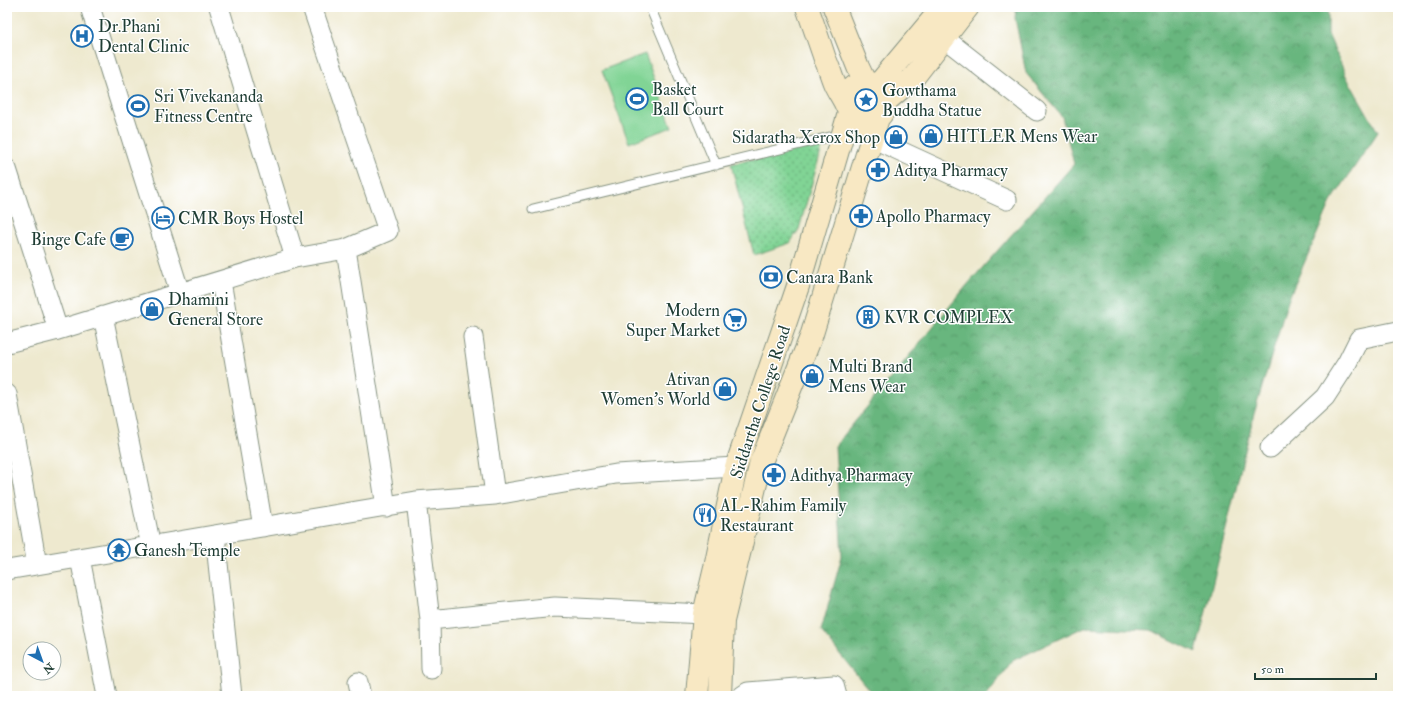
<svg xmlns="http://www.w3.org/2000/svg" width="1405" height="703" viewBox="0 0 1405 703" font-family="'IM FELL Double Pica',serif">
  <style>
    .grass { fill: url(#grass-dots); stroke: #508864 }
    .forest { fill: url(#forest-crowns); stroke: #447a59 }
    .pitch { fill: #81d495; stroke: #508864 }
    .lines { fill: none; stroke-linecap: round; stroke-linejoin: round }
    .lane-casing { stroke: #869382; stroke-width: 11 }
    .street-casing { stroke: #869382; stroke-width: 21 }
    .secondary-casing { stroke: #869382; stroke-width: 24 }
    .lane { stroke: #fff; stroke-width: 9 }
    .street { stroke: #fff; stroke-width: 19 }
    .secondary { stroke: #f8e8c3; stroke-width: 22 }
    .labels { text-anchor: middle; stroke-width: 3; stroke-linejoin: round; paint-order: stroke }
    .poi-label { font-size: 17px; fill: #1f3d34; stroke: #fff; text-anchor: start }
    .street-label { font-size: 17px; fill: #1f3d34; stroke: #fff }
  </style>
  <defs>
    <pattern id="grass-dots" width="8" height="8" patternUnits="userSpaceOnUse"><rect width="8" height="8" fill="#81d495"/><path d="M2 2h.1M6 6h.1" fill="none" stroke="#69ad7a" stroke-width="1.8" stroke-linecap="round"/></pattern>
    <pattern id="forest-crowns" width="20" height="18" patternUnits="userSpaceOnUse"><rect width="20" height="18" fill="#68b67e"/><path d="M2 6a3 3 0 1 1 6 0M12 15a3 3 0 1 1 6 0" fill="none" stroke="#559568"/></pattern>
  </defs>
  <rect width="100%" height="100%" fill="#fff"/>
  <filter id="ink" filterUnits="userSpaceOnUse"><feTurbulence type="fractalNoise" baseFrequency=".025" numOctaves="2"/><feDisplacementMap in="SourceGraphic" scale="8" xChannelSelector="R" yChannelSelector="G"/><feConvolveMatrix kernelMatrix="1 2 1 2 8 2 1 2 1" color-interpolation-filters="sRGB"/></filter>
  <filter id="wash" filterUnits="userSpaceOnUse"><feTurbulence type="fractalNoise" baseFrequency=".012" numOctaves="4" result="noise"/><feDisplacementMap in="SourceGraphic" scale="16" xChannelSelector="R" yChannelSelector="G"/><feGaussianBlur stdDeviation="0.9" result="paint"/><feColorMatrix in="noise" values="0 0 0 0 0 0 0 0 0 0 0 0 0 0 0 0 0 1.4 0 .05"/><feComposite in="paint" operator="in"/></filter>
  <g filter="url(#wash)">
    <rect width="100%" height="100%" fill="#eee9cf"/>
    <path class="grass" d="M823,144L799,229L790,243L754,255L731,164Z"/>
    <path class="forest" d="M1016,7H1328V34L1347,78L1378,132L1331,202L1288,300L1254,414L1196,652L1151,630L1084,627L1012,661L986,696H874L821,631L842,556L835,446L968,284L1074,164L1062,117L1026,73L1015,18Z"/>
    <path class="pitch" d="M645,54L672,127L629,143L602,70Z"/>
  </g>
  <g filter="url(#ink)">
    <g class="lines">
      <g class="lane-casing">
        <path id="lane" d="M650,7L716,165
          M533,209L842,134"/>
      </g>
      <g class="street-casing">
        <path id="street" d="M90,7L180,293
          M219,7L295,258
          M944,38L1037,111
          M872,138L1007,200
          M7,169L58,330
          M346,249L386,507
          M221,281L263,527
          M103,316L151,546
          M473,337L495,495
          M7,343L58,330L295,258L346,249L388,231L312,7
          M7,394L37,565
          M1270,448L1325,397L1347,363L1359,339L1398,331
          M416,501L430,620L431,669
          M215,535L232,696
          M80,558L107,696
          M7,570L416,501L495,495L616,474L736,467
          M430,620L555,607L704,614
          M358,682L361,696
          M742,696L748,692L834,685L837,696"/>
      </g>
      <g class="secondary-casing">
        <path id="secondary" d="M807,7C813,24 819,41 825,59C829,67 831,76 835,85C838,91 842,97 845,103C848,108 848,112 852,116C859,123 870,123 878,118C882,114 886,108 885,102C885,76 847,76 846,104
          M834,7L858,67L865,82
          M877,86L943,7
          M886,101L913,78L968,7
          M697,696L704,614L715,568L736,467L798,286L849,113
          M720,696L723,621L761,462L811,337L878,118"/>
      </g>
      <use href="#lane" class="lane"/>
      <use href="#street" class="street"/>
      <use href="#secondary" class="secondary"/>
    </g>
  </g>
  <defs>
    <g id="hospital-ring" transform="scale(1.15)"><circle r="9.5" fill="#fff" stroke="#1f6fb2" stroke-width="1.5"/><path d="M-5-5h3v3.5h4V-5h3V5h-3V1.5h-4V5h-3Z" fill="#1f6fb2"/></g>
    <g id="stadium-ring" transform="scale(1.15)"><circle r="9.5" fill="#fff" stroke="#1f6fb2" stroke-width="1.5"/><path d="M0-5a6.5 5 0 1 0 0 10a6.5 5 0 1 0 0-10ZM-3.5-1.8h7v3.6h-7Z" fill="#1f6fb2"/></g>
    <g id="sight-ring" transform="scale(1.15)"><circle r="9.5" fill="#fff" stroke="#1f6fb2" stroke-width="1.5"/><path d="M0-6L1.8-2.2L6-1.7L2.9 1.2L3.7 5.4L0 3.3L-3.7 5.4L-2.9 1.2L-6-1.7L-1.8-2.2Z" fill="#1f6fb2"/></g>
    <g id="shop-ring" transform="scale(1.15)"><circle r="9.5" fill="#fff" stroke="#1f6fb2" stroke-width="1.5"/><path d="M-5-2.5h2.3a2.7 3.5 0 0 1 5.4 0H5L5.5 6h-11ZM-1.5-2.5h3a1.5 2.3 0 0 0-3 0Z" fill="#1f6fb2"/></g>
    <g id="pharmacy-ring" transform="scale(1.15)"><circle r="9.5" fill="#fff" stroke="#1f6fb2" stroke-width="1.5"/><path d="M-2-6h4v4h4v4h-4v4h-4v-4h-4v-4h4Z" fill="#1f6fb2"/></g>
    <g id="hotel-ring" transform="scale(1.15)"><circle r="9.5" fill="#fff" stroke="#1f6fb2" stroke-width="1.5"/><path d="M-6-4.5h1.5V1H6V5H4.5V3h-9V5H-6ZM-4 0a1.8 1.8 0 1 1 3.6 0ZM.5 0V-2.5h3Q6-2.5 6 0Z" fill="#1f6fb2"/></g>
    <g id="cafe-ring" transform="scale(1.15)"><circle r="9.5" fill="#fff" stroke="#1f6fb2" stroke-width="1.5"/><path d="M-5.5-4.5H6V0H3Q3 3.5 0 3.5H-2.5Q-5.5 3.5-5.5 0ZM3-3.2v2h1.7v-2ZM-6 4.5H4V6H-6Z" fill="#1f6fb2"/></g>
    <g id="bank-ring" transform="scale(1.15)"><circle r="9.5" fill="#fff" stroke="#1f6fb2" stroke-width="1.5"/><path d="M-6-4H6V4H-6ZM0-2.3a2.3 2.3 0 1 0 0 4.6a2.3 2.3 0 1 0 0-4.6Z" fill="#1f6fb2"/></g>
    <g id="building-ring" transform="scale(1.15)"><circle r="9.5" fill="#fff" stroke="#1f6fb2" stroke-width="1.5"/><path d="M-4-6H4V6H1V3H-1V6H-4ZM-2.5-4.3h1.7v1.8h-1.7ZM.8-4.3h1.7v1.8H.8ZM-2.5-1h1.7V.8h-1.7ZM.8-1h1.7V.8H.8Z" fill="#1f6fb2"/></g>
    <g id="supermarket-ring" transform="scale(1.15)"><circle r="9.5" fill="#fff" stroke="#1f6fb2" stroke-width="1.5"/><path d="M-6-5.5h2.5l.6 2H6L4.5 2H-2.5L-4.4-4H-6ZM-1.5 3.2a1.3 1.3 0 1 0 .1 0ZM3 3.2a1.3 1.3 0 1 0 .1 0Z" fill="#1f6fb2"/></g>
    <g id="restaurant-ring" transform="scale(1.15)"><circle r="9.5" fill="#fff" stroke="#1f6fb2" stroke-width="1.5"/><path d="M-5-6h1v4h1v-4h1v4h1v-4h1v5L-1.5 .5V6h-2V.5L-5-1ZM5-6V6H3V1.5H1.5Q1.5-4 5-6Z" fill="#1f6fb2"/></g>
    <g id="temple-ring" transform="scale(1.15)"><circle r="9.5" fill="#fff" stroke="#1f6fb2" stroke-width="1.5"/><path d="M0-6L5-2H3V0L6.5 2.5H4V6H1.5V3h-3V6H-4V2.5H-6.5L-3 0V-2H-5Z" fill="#1f6fb2"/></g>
  </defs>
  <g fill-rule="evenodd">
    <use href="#hospital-ring" x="82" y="36"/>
    <use href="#stadium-ring" x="637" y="99"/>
    <use href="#sight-ring" x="866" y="100"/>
    <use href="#stadium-ring" x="138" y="106"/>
    <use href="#shop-ring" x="931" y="136"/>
    <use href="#shop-ring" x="896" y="137"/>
    <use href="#pharmacy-ring" x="878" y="170"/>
    <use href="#pharmacy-ring" x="861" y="216"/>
    <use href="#hotel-ring" x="163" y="218"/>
    <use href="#cafe-ring" x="122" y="239"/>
    <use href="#bank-ring" x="771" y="277"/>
    <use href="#shop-ring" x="152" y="309"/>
    <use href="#building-ring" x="868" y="317"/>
    <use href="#supermarket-ring" x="735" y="320"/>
    <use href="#shop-ring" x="812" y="376"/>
    <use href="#shop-ring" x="725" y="389"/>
    <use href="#pharmacy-ring" x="774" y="475"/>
    <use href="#restaurant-ring" x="705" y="515"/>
    <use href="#temple-ring" x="119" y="550"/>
  </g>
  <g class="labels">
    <g class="poi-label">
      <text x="98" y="32">Dr.Phani<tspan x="98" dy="20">Dental Clinic</tspan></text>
      <text x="652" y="95">Basket<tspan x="652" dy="20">Ball Court</tspan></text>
      <text x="882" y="96">Gowthama<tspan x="882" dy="20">Buddha Statue</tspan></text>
      <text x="154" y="102">Sri Vivekananda<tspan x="154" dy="20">Fitness Centre</tspan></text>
      <text x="946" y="142">HITLER Mens Wear</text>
      <text x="880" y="143" text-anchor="end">Sidaratha Xerox Shop</text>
      <text x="894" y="176">Aditya Pharmacy</text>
      <text x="876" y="222">Apollo Pharmacy</text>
      <text x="178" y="224">CMR Boys Hostel</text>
      <text x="106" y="245" text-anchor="end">Binge Cafe</text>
      <text x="786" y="283">Canara Bank</text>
      <text x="168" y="305">Dhamini<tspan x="168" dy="20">General Store</tspan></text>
      <text x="720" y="316" text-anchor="end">Modern<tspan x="720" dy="20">Super Market</tspan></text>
      <text x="884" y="323">KVR COMPLEX</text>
      <text x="828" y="372">Multi Brand<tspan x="828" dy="20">Mens Wear</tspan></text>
      <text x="710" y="385" text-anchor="end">Ativan<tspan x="710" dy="20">Women's World</tspan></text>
      <text x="790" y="481">Adithya Pharmacy</text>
      <text x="720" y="511">AL-Rahim Family<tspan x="720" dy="20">Restaurant</tspan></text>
      <text x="134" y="556">Ganesh Temple</text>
    </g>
    <g class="street-label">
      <text transform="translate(760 402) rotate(-72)" y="6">Siddartha College Road</text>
    </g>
  </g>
  <rect width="1405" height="703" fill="none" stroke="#fff" stroke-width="24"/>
  <g transform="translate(42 661) rotate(139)"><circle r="19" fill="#ffffff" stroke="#a5b1ae"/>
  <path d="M0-3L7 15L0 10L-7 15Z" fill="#1f6fb2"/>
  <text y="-6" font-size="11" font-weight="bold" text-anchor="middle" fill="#1f3d34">N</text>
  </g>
  <path d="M1255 673v6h121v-6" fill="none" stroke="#1f3d34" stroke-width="2"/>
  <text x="1261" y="673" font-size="12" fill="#1f3d34" stroke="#ffffff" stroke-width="3" paint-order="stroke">50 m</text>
</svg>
